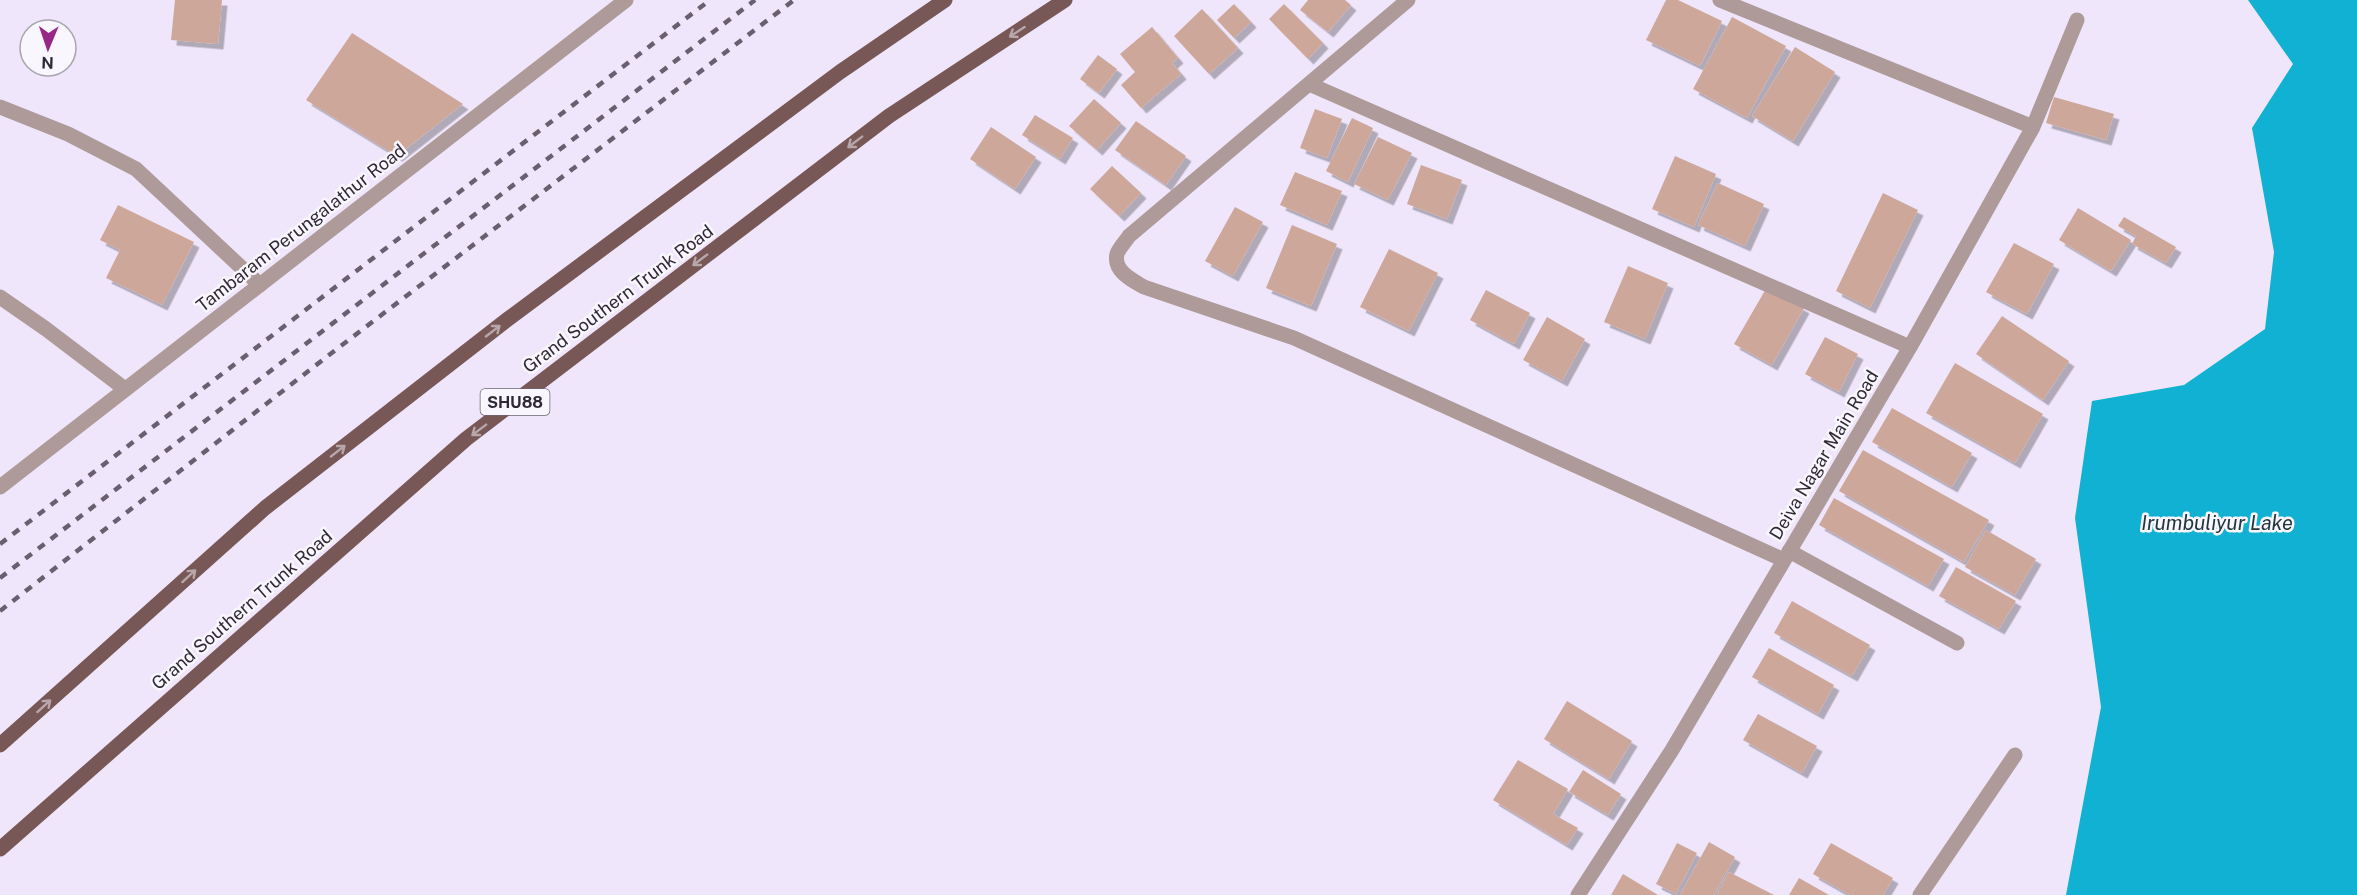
<svg xmlns="http://www.w3.org/2000/svg" width="2357" height="895" viewBox="0 0 2357 895" font-family="'Public Sans',sans-serif">
  <style>
    .water { fill: #10b1d2 }
    .building { fill: #cda799; filter: url(#shadow) }
    .lines { fill: none; stroke-linecap: round; stroke-linejoin: round }
    .minor { stroke: #ad9a99; stroke-width: 15 }
    .tertiary { stroke: #ad9a99; stroke-width: 15 }
    .primary { stroke: #785857; stroke-width: 15 }
    .rail { stroke: #67606f; stroke-width: 4.5; stroke-dasharray: 8 8; stroke-linecap: butt }
    .oneway { stroke: #b8a7aa }
    .labels { text-anchor: middle; stroke-width: 5; stroke-linejoin: round; paint-order: stroke }
    .shield { fill: #f9f6fd; stroke: #6c6672; stroke-width: 1.5 }
    .shield-label { font-size: 16px; font-weight: bold; fill: #2f2936 }
    .street-label { font-size: 18px; fill: #2f2936; stroke: #f9f6fd }
    .water-label { font-size: 20px; font-style: italic; fill: #20373e; stroke: #f9f6fd }
  </style>
  <defs>
    <filter id="shadow"><feDropShadow dx="5.5" dy="5.5" stdDeviation="0" flood-color="#0004"/></filter>
  </defs>
  <rect width="100%" height="100%" fill="#efe6fb"/>
  <path class="water" d="M2248,0H2357V895H2066L2101,707L2075,518L2092,401L2184,385L2265,329L2274,252L2252,128L2293,64Z"/>
  <path class="building" d="M175,0H222L218,44L171,40Z
    M1308,0H1345L1351,5L1328,32L1300,10Z
    M1666,0H1678L1722,21L1700,66L1646,40Z
    M1234,4L1251,22L1234,38L1217,20Z
    M1284,4L1323,43L1308,59L1269,19Z
    M1202,9L1238,48L1209,74L1174,36Z
    M1732,17L1786,46L1747,118L1693,89Z
    M1152,27L1178,58L1172,63L1181,74L1141,108L1121,85L1135,72L1120,54Z
    M352,33L463,104L397,156L306,100Z
    M1795,47L1835,72L1793,141L1752,116Z
    M1098,55L1117,69L1099,93L1080,79Z
    M2054,97L2114,114L2106,140L2046,123Z
    M1094,99L1121,123L1097,150L1069,126Z
    M1315,109L1342,119L1327,158L1300,148Z
    M1035,115L1073,138L1060,159L1022,135Z
    M1352,118L1373,128L1348,182L1326,171Z
    M1136,121L1186,156L1166,185L1115,150Z
    M991,127L1036,157L1015,189L970,159Z
    M1378,137L1412,153L1388,200L1354,184Z
    M1675,156L1716,174L1694,227L1652,209Z
    M1421,165L1462,180L1447,219L1407,204Z
    M1112,166L1141,193L1119,216L1090,189Z
    M1295,172L1342,191L1327,225L1280,205Z
    M1718,183L1764,204L1745,246L1698,225Z
    M1883,193L1918,210L1870,308L1836,291Z
    M118,205L194,242L162,305L106,278L120,250L100,240Z
    M1235,207L1263,222L1233,276L1205,261Z
    M2078,208L2131,240L2111,271L2059,240Z
    M2124,217L2176,247L2166,263L2132,244L2136,236L2118,226Z
    M1292,225L1337,244L1311,306L1266,288Z
    M2014,243L2054,264L2027,314L1986,292Z
    M1389,249L1438,273L1409,331L1360,307Z
    M1628,266L1668,283L1645,339L1604,322Z
    M1767,287L1804,308L1772,365L1734,344Z
    M1486,290L1530,313L1514,344L1470,320Z
    M2002,316L2069,361L2043,400L1976,354Z
    M1547,317L1585,339L1562,381L1523,360Z
    M1825,337L1858,354L1839,392L1805,374Z
    M1955,363L2043,414L2015,463L1926,413Z
    M1892,408L1972,453L1952,487L1872,442Z
    M1863,450L1989,520L1964,562L1839,491Z
    M1834,498L1944,559L1928,586L1819,525Z
    M1986,530L2036,559L2015,595L1965,567Z
    M1956,567L2016,601L1999,629L1939,596Z
    M1792,601L1870,645L1852,676L1774,633Z
    M1769,648L1834,685L1818,714L1752,677Z
    M1567,701L1632,741L1609,779L1544,739Z
    M1758,714L1817,746L1802,773L1743,740Z
    M1518,760L1568,789L1553,814L1578,828L1567,845L1493,800Z
    M1583,770L1621,794L1608,815L1569,792Z
    M1709,842L1735,857L1714,895H1680Z
    M1677,843L1697,853L1676,894L1656,884Z
    M1831,843L1893,878L1883,895H1850L1813,874Z
    M1729,872L1774,895H1717Z
    M1623,874L1658,895H1611Z
    M1799,878L1829,895H1789Z"/>
  <g class="lines">
    <path class="minor" d="M1408,0L1129,236C1126,241 1119,248 1117,254C1113,271 1132,280 1144,287L1294,338L1784,560
      M1720,0L2033,127
      M1309,84L1910,347
      M0,107L68,134L136,169L260,285
      M0,297L46,329L125,389
      M1789,551L1957,643
      M1578,895L1672,750L1910,347L2033,127L2077,20
      M1920,895L2015,755"/>
    <path class="tertiary" d="M0,487L626,0"/>
    <path class="primary" d="M0,745L265,508L508,319L840,72L945,0
      M0,849L466,439L889,116L1065,0"/>
    <path class="rail" d="M0,544L710,0
      M0,578L755,0
      M0,611L329,355L794,0"/>
  </g>
  <defs><path id="oneway-shaft" d="M-6 0H5M1.5-3L5.5 0L1.5 3" fill="none" stroke-width="1.6" stroke-linecap="round" stroke-linejoin="round" transform="scale(1.5)"/></defs>
  <g class="oneway">
    <use href="#oneway-shaft" transform="translate(1017 32) rotate(147)"/>
    <use href="#oneway-shaft" transform="translate(855 142) rotate(143)"/>
    <use href="#oneway-shaft" transform="translate(700 260) rotate(143)"/>
    <use href="#oneway-shaft" transform="translate(493 331) rotate(-38)"/>
    <use href="#oneway-shaft" transform="translate(479 430) rotate(143)"/>
    <use href="#oneway-shaft" transform="translate(338 451) rotate(-38)"/>
    <use href="#oneway-shaft" transform="translate(189 576) rotate(-42)"/>
    <use href="#oneway-shaft" transform="translate(44 706) rotate(-42)"/>
  </g>
  <g class="labels">
    <rect class="shield" x="480.5" y="389" width="69" height="26" rx="4.5"/>
    <g class="shield-label">
      <text x="515" y="408">SHU88</text>
    </g>
    <g class="street-label">
      <text transform="translate(301 228) rotate(-38)" y="6">Tambaram Perungalathur Road</text>
      <text transform="translate(618 299) rotate(-37)" y="6">Grand Southern Trunk Road</text>
      <text transform="translate(1824 455) rotate(-59)" y="6">Deiva Nagar Main Road</text>
      <text transform="translate(242 610) rotate(-41)" y="6">Grand Southern Trunk Road</text>
    </g>
    <g class="water-label">
      <text x="2217" y="530">Irumbuliyur Lake</text>
    </g>
  </g>
  <g transform="translate(48 48) rotate(182)"><circle r="28" fill="#f9f6fd" stroke="#a8a4ad" stroke-width="1.5"/>
  <path d="M0-4.5L10 22L0 15L-10 22Z" fill="#982887"/>
  <text y="-9" font-size="16" font-weight="bold" text-anchor="middle" fill="#2f2936">N</text>
  </g>
</svg>
